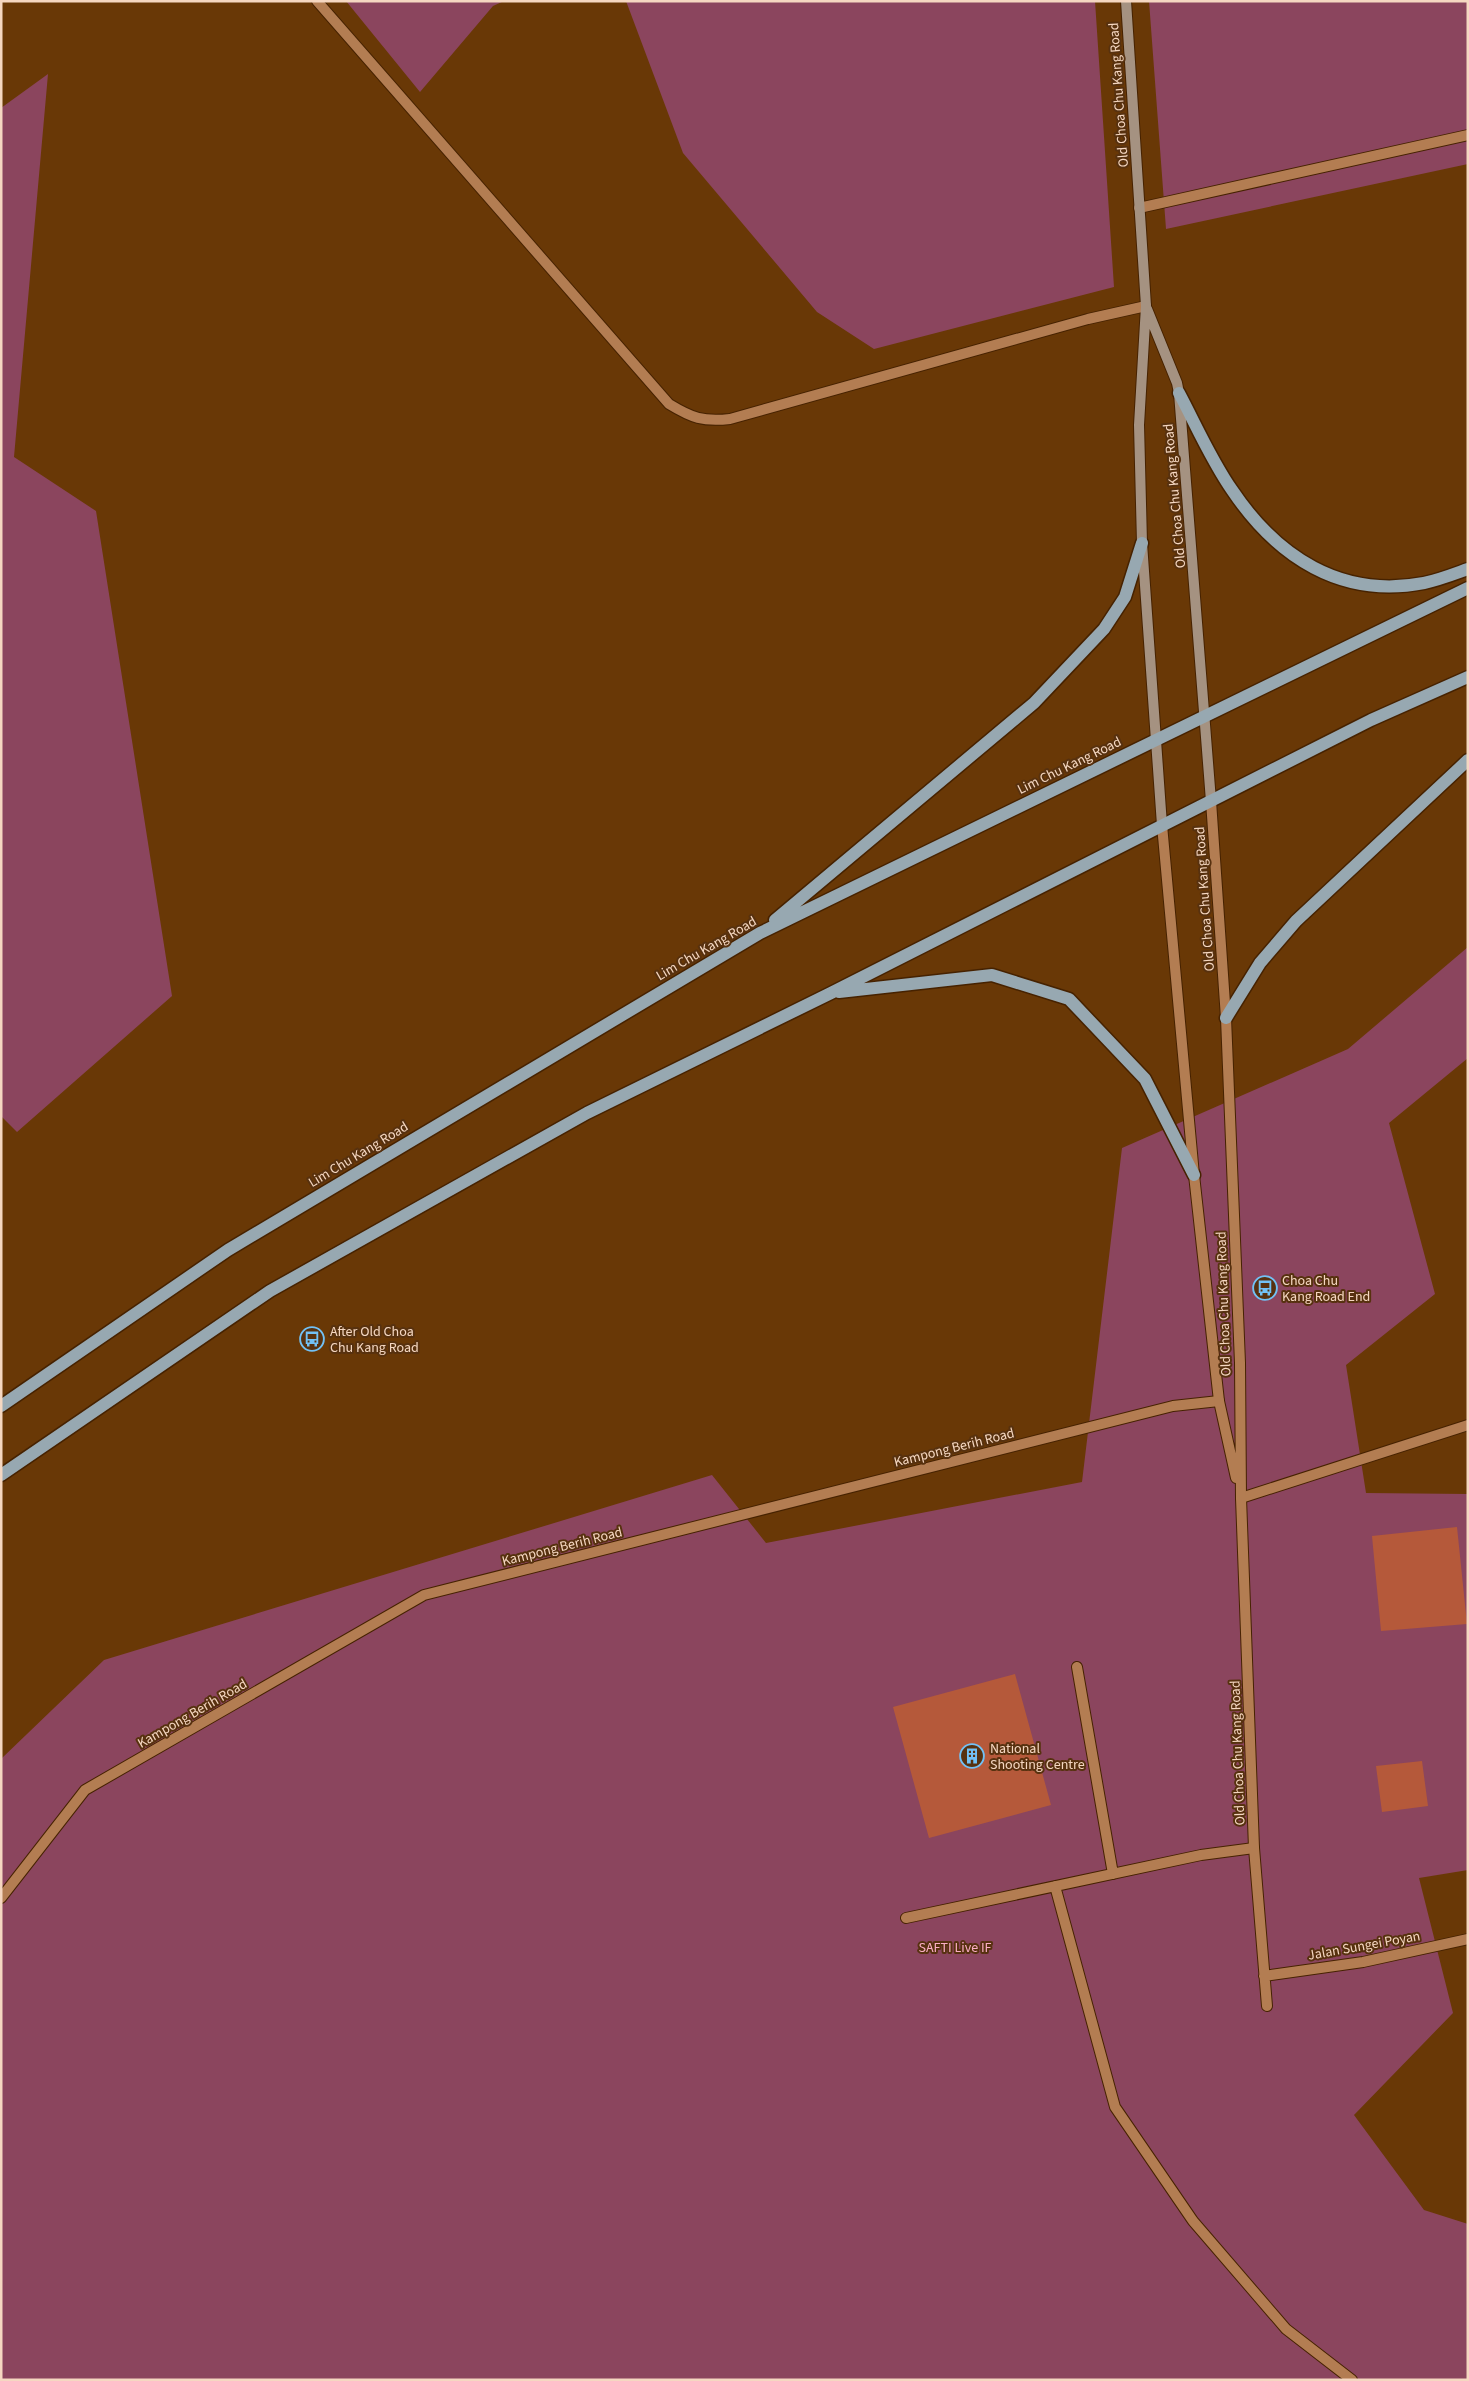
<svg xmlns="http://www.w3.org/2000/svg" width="1469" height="2381" viewBox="0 0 1469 2381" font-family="'Source Sans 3',sans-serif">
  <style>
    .green { fill: #8b455e }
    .building { fill: #b5593a }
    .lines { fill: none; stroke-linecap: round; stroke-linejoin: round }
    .lane-casing { stroke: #462200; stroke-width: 12 }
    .street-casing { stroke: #462200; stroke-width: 12 }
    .secondary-casing { stroke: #462200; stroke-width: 12 }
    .primary-casing { stroke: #462200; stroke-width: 15 }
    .lane { stroke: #b37d52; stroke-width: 10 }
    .street { stroke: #b37d52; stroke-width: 10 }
    .secondary { stroke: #a59281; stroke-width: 10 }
    .primary { stroke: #97a8b1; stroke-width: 12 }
    .labels { text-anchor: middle; stroke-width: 4; stroke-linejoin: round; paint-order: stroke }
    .street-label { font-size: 14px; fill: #f5d7c1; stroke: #57310f }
    .poi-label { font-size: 14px; fill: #f5d7c1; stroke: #57310f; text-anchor: start }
    .park-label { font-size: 14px; fill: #fbaec6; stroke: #57310f }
  </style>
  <rect width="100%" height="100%" fill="#693806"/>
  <path class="green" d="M346,1H504L493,6L420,92Z
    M626,1H1095L1114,287L874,349L817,312L683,153Z
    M1149,1H1468V164L1166,229Z
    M48,74L14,457L96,511L172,996L17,1132L1,1116V108Z
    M1468,947V1058L1389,1123L1435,1294L1346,1365L1366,1493L1468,1494V1870L1419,1878L1453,2013L1354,2115L1424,2210L1468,2224V2380H1V1759L104,1660L712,1475L766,1543L1082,1482L1122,1148L1348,1049Z"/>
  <path class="building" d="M1457,1527L1467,1624L1381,1631L1372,1536Z
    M1015,1674L1051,1805L929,1838L893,1707Z
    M1422,1761L1428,1806L1382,1812L1376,1766Z"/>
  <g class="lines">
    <g class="lane-casing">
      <path id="lane" d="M317,1L669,404C692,418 703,422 730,419L1088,319L1146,306
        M1139,208L1468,135
        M1241,1498L1468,1425
        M1077,1667L1113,1874
        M1055,1886L1115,2107L1193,2221L1286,2329L1352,2380
        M1,1898L85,1790L424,1595L1173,1406L1219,1401
        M906,1918L1201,1855L1254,1848"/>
    </g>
    <g class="street-casing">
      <path id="street" d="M1211,801L1226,1018L1240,1363L1241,1498L1254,1848L1267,2006
        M1162,825L1194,1175L1219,1401L1236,1478
        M1264,1976L1363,1962L1468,1939"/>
    </g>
    <g class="secondary-casing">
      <path id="secondary" d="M1126,1L1146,306L1139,425L1142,543L1162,825
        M1147,309L1177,383L1179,393L1211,801"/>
    </g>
    <g class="primary-casing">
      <path id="primary" d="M1179,393C1196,425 1211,460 1232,490C1277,557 1341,599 1424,583C1439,580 1454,574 1468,569
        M775,920L1034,703L1104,629L1125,597L1142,543
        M839,992L992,975L1069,999L1145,1079L1194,1175
        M1226,1018L1260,963L1296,921L1468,760
        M1,1406L228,1250L760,933L1468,588
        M1,1475L270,1291L587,1113L831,993L1371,720L1468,677"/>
    </g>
    <use href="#lane" class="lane"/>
    <use href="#street" class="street"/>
    <use href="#secondary" class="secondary"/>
    <use href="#primary" class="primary"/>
  </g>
  <defs>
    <g id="bus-ring" transform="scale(1.25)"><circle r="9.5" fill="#57310f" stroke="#72c1f5" stroke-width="1.5"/><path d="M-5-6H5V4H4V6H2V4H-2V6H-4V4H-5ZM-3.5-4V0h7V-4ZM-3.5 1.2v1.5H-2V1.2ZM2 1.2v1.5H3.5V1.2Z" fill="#72c1f5"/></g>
    <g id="building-ring" transform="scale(1.25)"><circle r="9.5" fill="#57310f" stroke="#72c1f5" stroke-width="1.5"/><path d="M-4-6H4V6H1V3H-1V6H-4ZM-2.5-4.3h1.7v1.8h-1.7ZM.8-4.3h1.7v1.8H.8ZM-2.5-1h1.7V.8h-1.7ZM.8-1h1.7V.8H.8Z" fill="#72c1f5"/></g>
  </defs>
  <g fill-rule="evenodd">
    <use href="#bus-ring" x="1265" y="1288"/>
    <use href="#bus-ring" x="312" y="1339"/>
    <use href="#building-ring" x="972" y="1756"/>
  </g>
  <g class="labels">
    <g class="street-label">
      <text transform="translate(1118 95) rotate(-94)" y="5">Old Choa Chu Kang Road</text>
      <text transform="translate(1174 496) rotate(-95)" y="5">Old Choa Chu Kang Road</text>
      <text transform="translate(1069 765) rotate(-26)" y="5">Lim Chu Kang Road</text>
      <text transform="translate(1204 899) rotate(-94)" y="5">Old Choa Chu Kang Road</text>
      <text transform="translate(706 948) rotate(-30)" y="5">Lim Chu Kang Road</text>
      <text transform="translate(358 1154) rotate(-31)" y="5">Lim Chu Kang Road</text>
      <text transform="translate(1223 1304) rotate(-92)" y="5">Old Choa Chu Kang Road</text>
      <text transform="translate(954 1447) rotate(-14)" y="5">Kampong Berih Road</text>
      <text transform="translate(562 1546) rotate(-14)" y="5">Kampong Berih Road</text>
      <text transform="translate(192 1713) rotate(-30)" y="5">Kampong Berih Road</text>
      <text transform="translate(1237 1753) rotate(-92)" y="5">Old Choa Chu Kang Road</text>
      <text transform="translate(1364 1945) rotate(-10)" y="5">Jalan Sungei Poyan</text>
    </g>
    <g class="poi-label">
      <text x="1282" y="1285">Choa Chu<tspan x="1282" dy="16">Kang Road End</tspan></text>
      <text x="330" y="1336">After Old Choa<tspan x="330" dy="16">Chu Kang Road</tspan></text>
      <text x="990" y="1753">National<tspan x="990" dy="16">Shooting Centre</tspan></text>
    </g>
    <g class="park-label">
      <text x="955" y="1952">SAFTI Live IF</text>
    </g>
  </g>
  <rect width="1469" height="2381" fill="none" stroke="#f5d7c1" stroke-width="5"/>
</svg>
